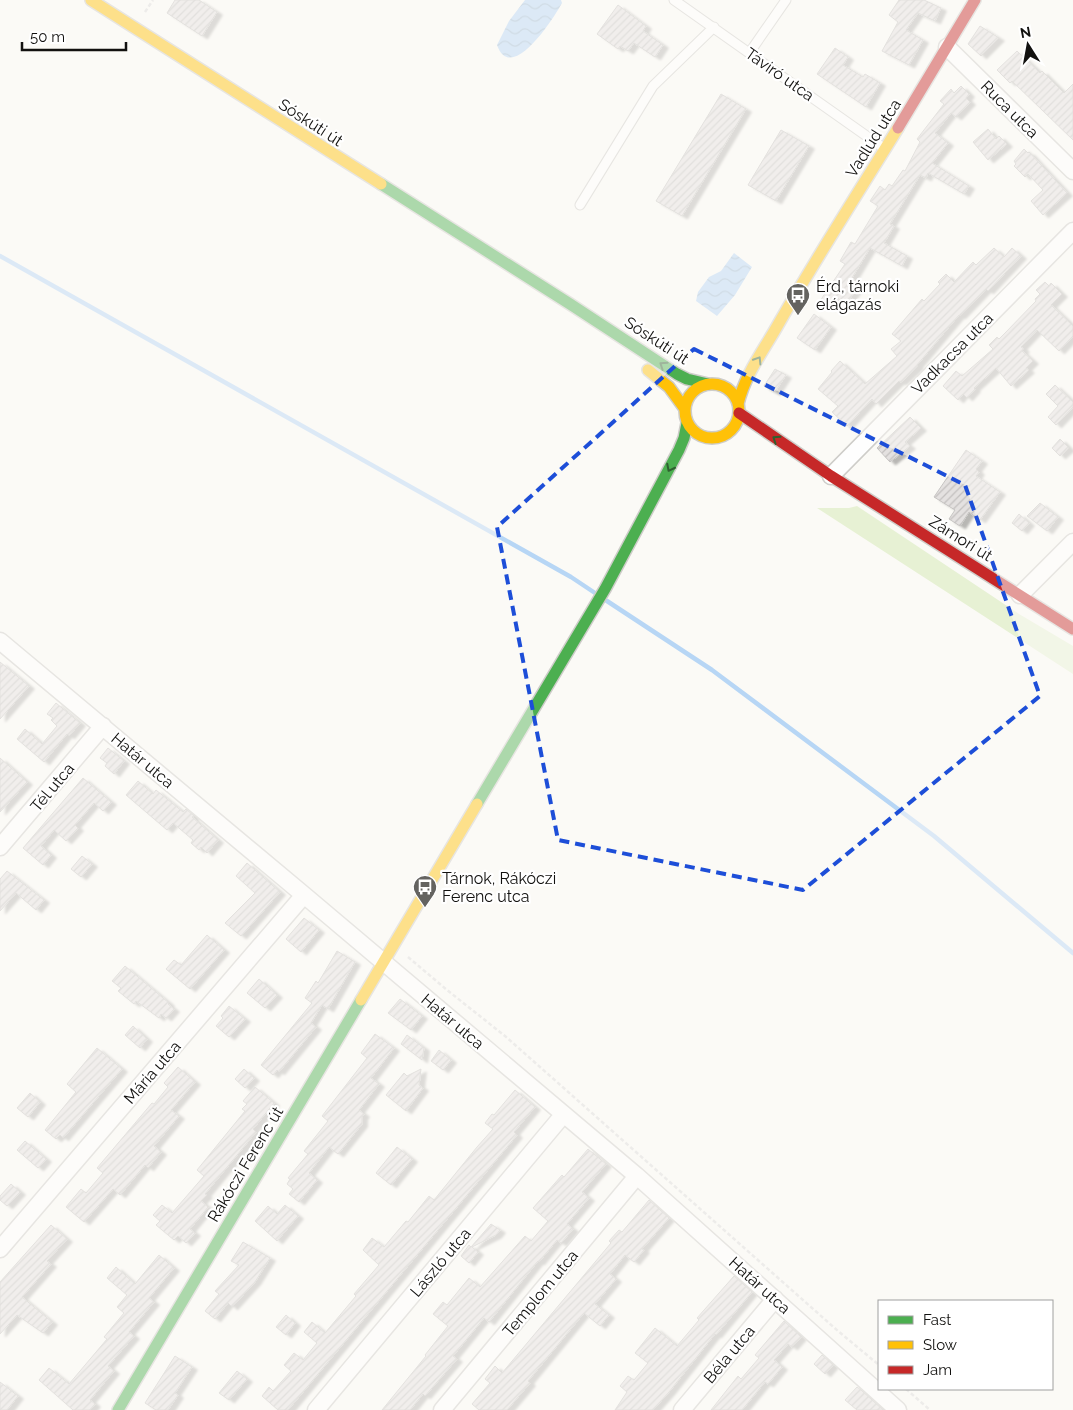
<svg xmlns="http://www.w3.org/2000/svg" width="1073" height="1410" viewBox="0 0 1073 1410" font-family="Raleway,sans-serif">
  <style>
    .grass { fill: #e7f1d4 }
    .water { fill: url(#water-waves) }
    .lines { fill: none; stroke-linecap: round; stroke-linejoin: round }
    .stream { stroke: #b7d6f5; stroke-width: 4.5 }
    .building { fill: url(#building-hatch); stroke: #c6c4c2; filter: url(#shadow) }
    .lane-casing { stroke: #cecdc9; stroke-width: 11 }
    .street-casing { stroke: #cecdc9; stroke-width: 19 }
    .fast-casing { stroke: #cecdc9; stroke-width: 14 }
    .slow-casing { stroke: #cecdc9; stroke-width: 14 }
    .jam-casing { stroke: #cecdc9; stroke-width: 14 }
    .path { stroke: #dcdcdb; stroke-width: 2.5; stroke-dasharray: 4 2.5; stroke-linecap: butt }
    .lane { stroke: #fefefe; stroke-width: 9 }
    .street { stroke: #fefefe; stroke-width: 16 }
    .fast { stroke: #4caf50; stroke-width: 11 }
    .slow { stroke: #ffc107; stroke-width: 11 }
    .jam { stroke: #c62828; stroke-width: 11 }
    .oneway { stroke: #2f6030 }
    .marked { fill: none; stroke: #1d4ed8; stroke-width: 4; stroke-dasharray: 10 6; stroke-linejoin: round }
    .labels { text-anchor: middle; stroke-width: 4.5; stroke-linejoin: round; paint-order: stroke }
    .street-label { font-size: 16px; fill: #12110f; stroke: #fff }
    .poi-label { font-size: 16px; fill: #12110f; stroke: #fff; text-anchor: start }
  </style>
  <defs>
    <pattern id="water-waves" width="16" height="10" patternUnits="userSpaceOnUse" patternTransform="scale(1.25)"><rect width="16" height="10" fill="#b7d6f5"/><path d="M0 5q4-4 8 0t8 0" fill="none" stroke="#9cb7d1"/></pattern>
    <pattern id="building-hatch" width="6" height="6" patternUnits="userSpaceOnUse" patternTransform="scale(1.25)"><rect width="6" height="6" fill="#e4e1e0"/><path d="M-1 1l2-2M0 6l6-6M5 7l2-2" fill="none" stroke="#c3c0bf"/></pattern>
    <filter id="shadow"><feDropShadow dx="5.5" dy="3" stdDeviation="1" flood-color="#0004"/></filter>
  </defs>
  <rect width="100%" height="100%" fill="#fbfaf6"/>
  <path class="grass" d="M857,506L1019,614L1073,646V674L817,508H849Z"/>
  <path class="water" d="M525,0H561L562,3C554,18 511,85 497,45L509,21Z
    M734,253L752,267L735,295L717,316L696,301L698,292L709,277L721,271Z"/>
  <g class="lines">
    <path class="stream" d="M0,256L571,577L595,593
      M607,601L712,670L934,836L1073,953"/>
  </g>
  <path class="building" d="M175,0H199L217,12L202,36L167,13Z
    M899,0H924L941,8L935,21L918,13L906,30L923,40L909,65L882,51L898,22L889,15Z
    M618,5L646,26L643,31L663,45L655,57L634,43L628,51L620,46L618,49L597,34Z
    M980,26L999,38L981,56L968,44Z
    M835,48L848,57L843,65L863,77L865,74L880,83L866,107L817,74Z
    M1017,51L1040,73L1042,71L1064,93L1073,84V140L1012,81L1010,83L997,70Z
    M961,86L969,94L966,98L970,102L956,117L951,113L935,133L948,143L932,163L969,186L964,194L928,173L926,178L920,175L890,224L894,226L884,243L907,256L902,266L870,248L852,278L860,284L846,304L836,297L830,308L820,301L845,264L840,261L851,242L855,244L878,206L870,201L880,186L885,190L889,184L892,186L903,170L905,171L920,142L917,139L944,104L940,101L951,89L954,93Z
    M721,94L746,109L682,216L656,201Z
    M988,129L996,139L999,136L1007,144L988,160L973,142Z
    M781,130L809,146L776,201L748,185Z
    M1024,149L1028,153L1029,152L1067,193L1043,215L1031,201L1043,190L1028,174L1025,177L1014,166L1016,164L1014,161Z
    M994,248L1004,257L1012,248L1021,256L988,291L986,289L960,316L959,315L917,365L918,366L901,382L899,381L876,404L872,399L847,426L832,412L838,406L818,389L832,372L831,371L840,361L865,384L897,356L891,349L901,341L892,334L922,299L924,301L940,284L938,282L946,274L954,282L973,262L976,265Z
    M1045,282L1049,286L1051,283L1062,294L1051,305L1073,326V336L1059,351L1037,330L1021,347L1024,349L1022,351L1033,361L1026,368L1029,370L1011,386L996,368L974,388L975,389L967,398L963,394L958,400L943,386L956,371L962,376L993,349L989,345L997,337L999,339L1005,333L1036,301L1035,299L1040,294L1036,290Z
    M814,314L831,327L815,350L797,338Z
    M775,369L786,375L775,392L764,386Z
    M1055,385L1073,402V407L1056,425L1048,417L1058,406L1046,394Z
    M910,417L921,428L905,442L910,446L890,462L877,448Z
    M1060,439L1069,448L1060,456L1052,448Z
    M966,450L982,461L976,469L979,472L976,476L1000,492L980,520L969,512L960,526L949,519L955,510L934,497Z
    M1040,503L1058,517L1047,531L1027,516Z
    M1019,514L1029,523L1022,531L1012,523Z
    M0,662L29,686L0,719Z
    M56,703L80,723L69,736L67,734L44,762L17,739L25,729L42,744L57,726L51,720L53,718L47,714Z
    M108,748L124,761L114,774L105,766L107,763L100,758Z
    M0,758L27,782L0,812Z
    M83,778L111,802L103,811L94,803L75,825L78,828L66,841L54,830L41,846L51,855L43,865L23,848Z
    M138,781L153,794L156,790L183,812L186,809L194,816L192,817L218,840L207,853L201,847L199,850L191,843L193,840L173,823L167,830L126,795Z
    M82,856L92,864L81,877L71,869Z
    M247,863L280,892L241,936L225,923L255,893L236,876Z
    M7,871L44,900L36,910L16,893L0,911V879Z
    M304,918L319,930L301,952L286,939Z
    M207,935L224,950L190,989L166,969L174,960L181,965Z
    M337,951L355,962L328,1009L322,1005L311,1023L316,1027L279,1072L277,1070L273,1075L261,1065L312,1003L305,998L316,981L318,983Z
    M125,966L169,1003L168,1004L174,1009L166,1018L161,1014L159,1018L136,1001L134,1004L118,991L121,988L112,981Z
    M259,979L277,995L265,1008L247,993Z
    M400,999L422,1016L411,1030L388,1013Z
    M229,1006L245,1019L229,1037L216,1026L223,1018L221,1016Z
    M133,1026L147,1039L140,1048L125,1035Z
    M375,1034L394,1048L371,1078L379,1084L359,1110L364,1114L362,1117V1124L338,1154L329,1147L309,1173L317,1180L299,1202L289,1194L293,1189L287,1184L290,1179L288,1178L308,1154L304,1151L328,1121L322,1116L367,1058L361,1053Z
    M407,1035L424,1048L422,1060L401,1044Z
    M97,1048L122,1069L63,1138L60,1135L56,1139L45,1130L76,1092L67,1084Z
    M439,1050L451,1060L443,1070L431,1061Z
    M178,1067L195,1082L171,1110L179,1116L154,1146L161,1152L148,1168L145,1165L120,1195L113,1189L84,1222L66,1207L81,1189L86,1193L103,1173L97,1168L152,1103L154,1104L168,1087L164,1083Z
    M244,1069L254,1078L245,1088L235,1079Z
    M421,1069L419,1085L423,1088L406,1111L386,1095L404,1073L407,1076Z
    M255,1087L274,1103L253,1129L256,1132L205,1194L207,1195L201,1201L208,1207L190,1229L195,1233L186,1243L178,1236L174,1240L156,1225L160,1221L153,1215L162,1205L172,1213L204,1176L197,1170L245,1111L242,1109L247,1104L243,1101Z
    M515,1090L535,1107L514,1132L517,1135L288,1410H278L262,1396L269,1387L273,1391L291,1371L284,1365L294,1353L303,1360L317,1343L304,1332L312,1322L325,1333L356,1296L354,1294L379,1265L363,1250L372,1238L384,1247L406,1221L408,1222L429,1196L434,1200L477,1147L493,1129L485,1123L492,1114L494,1115Z
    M30,1093L40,1102L28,1117L17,1108Z
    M25,1141L46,1159L38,1168L17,1150Z
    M397,1147L412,1159L391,1185L376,1173Z
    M588,1149L606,1164L582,1192L589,1198L567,1224L573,1229L561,1243L557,1240L539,1262L538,1261L489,1322L484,1318L453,1356L457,1359L425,1396L423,1394L410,1410H382L426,1356L425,1355L448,1326L433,1314L443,1302L447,1305L469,1278L480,1287L525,1236L531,1241L548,1221L533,1208L562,1175L564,1177Z
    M11,1184L20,1192L7,1206L0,1200V1196Z
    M649,1200L669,1218L642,1249L644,1250L634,1262L625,1255L610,1274L616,1279L595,1304L609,1315L600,1326L584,1313L528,1381L530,1383L507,1410H479L472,1404L490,1383L485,1379L495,1366L502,1373L611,1243L609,1241L619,1230L622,1232Z
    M285,1205L298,1216L277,1241L255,1221L268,1206L277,1214Z
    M491,1224L500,1230L496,1235L472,1247L478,1252L469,1263L461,1256L469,1245L471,1247Z
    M51,1225L67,1239L47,1261L51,1264L22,1297L52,1322L43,1333L17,1315L0,1334V1282Z
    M243,1242L270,1258L255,1282L232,1307L228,1303L215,1319L205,1311L219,1294L215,1291L239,1265L231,1261Z
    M159,1255L174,1268L149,1298L154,1302L129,1332L134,1336L108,1366L114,1371L90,1400L95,1404L90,1410H73L39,1380L49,1368L69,1384L107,1339L104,1337L124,1313L117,1307L127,1295L107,1278L116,1267L135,1284Z
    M734,1276L752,1292L716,1335L715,1334L669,1392L653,1410H615L627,1392L620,1386L628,1376L634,1380L648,1363L635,1353L655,1328L677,1346L699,1320L697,1318Z
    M286,1315L295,1323L286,1335L276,1327Z
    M784,1321L801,1337L792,1347L788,1344L774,1360L782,1367L768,1384L765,1382L742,1410H711L738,1376L741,1379L759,1358L755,1355Z
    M822,1355L833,1365L825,1374L814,1364Z
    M175,1356L192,1367L175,1393L178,1395L168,1410H156L145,1403Z
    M237,1371L247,1379L229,1400L219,1393Z
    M0,1382L18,1396L7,1410H0Z
    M857,1387L861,1390L883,1410H857L845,1400Z"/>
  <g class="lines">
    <g class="lane-casing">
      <path id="lane" d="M674,0L885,149
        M750,52L786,0
        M580,205L653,86L714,27"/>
    </g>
    <g class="street-casing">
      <path id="street" d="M947,47L1073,171
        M831,476L1073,231
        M1020,595L1073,542
        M0,641L304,895L637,1176L898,1410
        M0,847L103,726
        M0,1249L304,895
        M316,1410L563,1115
        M442,1410L637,1176
        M682,1410L775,1299"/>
    </g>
    <g class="fast-casing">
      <path id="fast" d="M381,184L570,304L677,374L687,379L708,384
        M477,804L605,589L679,450L684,438L687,423
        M118,1410L361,1000"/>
    </g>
    <g class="slow-casing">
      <path id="slow" d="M91,0L381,184
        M648,370L669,387L685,409
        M685 411a27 27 0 1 1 54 0a27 27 0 1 1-54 0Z
        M738,404C745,374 764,350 779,323C817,257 858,193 898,128
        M361,1000L477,804"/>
    </g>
    <g class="jam-casing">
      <path id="jam" d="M898,128L975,0
        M739,413L831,476L1073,629"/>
    </g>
    <path class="path" d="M145,12L153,0
      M408,957L447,990L505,1036L838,1331L879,1365
      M906,1389L930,1410"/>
    <use href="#lane" class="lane"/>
    <use href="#street" class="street"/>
    <use href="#fast" class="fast"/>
    <use href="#slow" class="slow"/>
    <use href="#jam" class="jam"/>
  </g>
  <defs><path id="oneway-chevron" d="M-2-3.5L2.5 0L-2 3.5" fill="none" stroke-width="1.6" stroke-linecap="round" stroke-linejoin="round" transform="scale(1.25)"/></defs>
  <g class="oneway">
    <use href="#oneway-chevron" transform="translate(758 360) rotate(-58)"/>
    <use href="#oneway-chevron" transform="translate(663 365) rotate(-146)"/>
    <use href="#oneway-chevron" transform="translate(776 439) rotate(-146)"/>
    <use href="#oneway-chevron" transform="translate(670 468) rotate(117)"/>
  </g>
  <path d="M0 0H1073V1410H0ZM694,349L965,485L1040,696L803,890L558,840L497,527Z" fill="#fbfaf6" fill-opacity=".55" fill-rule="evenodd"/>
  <path class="marked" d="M694,349L965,485L1040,696L803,890L558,840L497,527Z"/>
  <defs>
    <g id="bus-pin" transform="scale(1.25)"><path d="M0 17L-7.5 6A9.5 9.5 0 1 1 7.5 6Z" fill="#646360" stroke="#fff"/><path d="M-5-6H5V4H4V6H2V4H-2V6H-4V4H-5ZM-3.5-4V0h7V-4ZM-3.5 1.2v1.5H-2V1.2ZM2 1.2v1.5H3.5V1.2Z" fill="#fff"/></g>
  </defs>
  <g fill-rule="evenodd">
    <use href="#bus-pin" x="798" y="295"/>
    <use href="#bus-pin" x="425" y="887"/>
  </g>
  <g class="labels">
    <g class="street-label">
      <text transform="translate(780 74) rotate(35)" y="6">Táviró utca</text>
      <text transform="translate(1010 109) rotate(45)" y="6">Ruca utca</text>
      <text transform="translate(311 122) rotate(33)" y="6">Sóskúti út</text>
      <text transform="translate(873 138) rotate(-58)" y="6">Vadlúd utca</text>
      <text transform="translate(657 340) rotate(33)" y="6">Sóskúti út</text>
      <text transform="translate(952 353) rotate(-45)" y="6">Vadkacsa utca</text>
      <text transform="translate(961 538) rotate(32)" y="6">Zámori út</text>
      <text transform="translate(143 760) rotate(40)" y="6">Határ utca</text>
      <text transform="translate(52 787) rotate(-50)" y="6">Tél utca</text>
      <text transform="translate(453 1021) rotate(40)" y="6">Határ utca</text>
      <text transform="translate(152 1072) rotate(-49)" y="6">Mária utca</text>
      <text transform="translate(245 1164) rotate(-59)" y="6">Rákóczi Ferenc út</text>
      <text transform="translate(440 1262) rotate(-50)" y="6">László utca</text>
      <text transform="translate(760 1285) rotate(42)" y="6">Határ utca</text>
      <text transform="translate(540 1293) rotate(-50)" y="6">Templom utca</text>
      <text transform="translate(729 1354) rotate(-50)" y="6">Béla utca</text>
    </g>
    <g class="poi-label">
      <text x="816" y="292">Érd, tárnoki<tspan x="816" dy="18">elágazás</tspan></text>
      <text x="442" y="884">Tárnok, Rákóczi<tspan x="442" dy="18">Ferenc utca</tspan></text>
    </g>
  </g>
  <rect x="878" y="1300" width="175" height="90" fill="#ffffff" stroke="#a0a09f"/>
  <rect x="888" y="1316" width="25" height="8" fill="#4caf50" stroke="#a0a09f"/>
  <text x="923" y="1325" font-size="15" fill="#12110f">Fast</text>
  <rect x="888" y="1341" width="25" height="8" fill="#ffc107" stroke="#a0a09f"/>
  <text x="923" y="1350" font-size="15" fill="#12110f">Slow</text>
  <rect x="888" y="1366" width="25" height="8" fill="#c62828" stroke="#a0a09f"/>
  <text x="923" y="1375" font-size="15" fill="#12110f">Jam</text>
  <g transform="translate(1028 45) rotate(349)" stroke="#ffffff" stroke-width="4" paint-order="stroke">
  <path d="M0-4L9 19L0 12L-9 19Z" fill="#12110f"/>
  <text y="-8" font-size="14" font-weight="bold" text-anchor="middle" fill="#12110f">N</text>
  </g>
  <path d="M22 42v8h104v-8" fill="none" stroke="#12110f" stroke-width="2.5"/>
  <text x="30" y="42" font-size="15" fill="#12110f" stroke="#ffffff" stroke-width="4" paint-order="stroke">50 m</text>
</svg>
